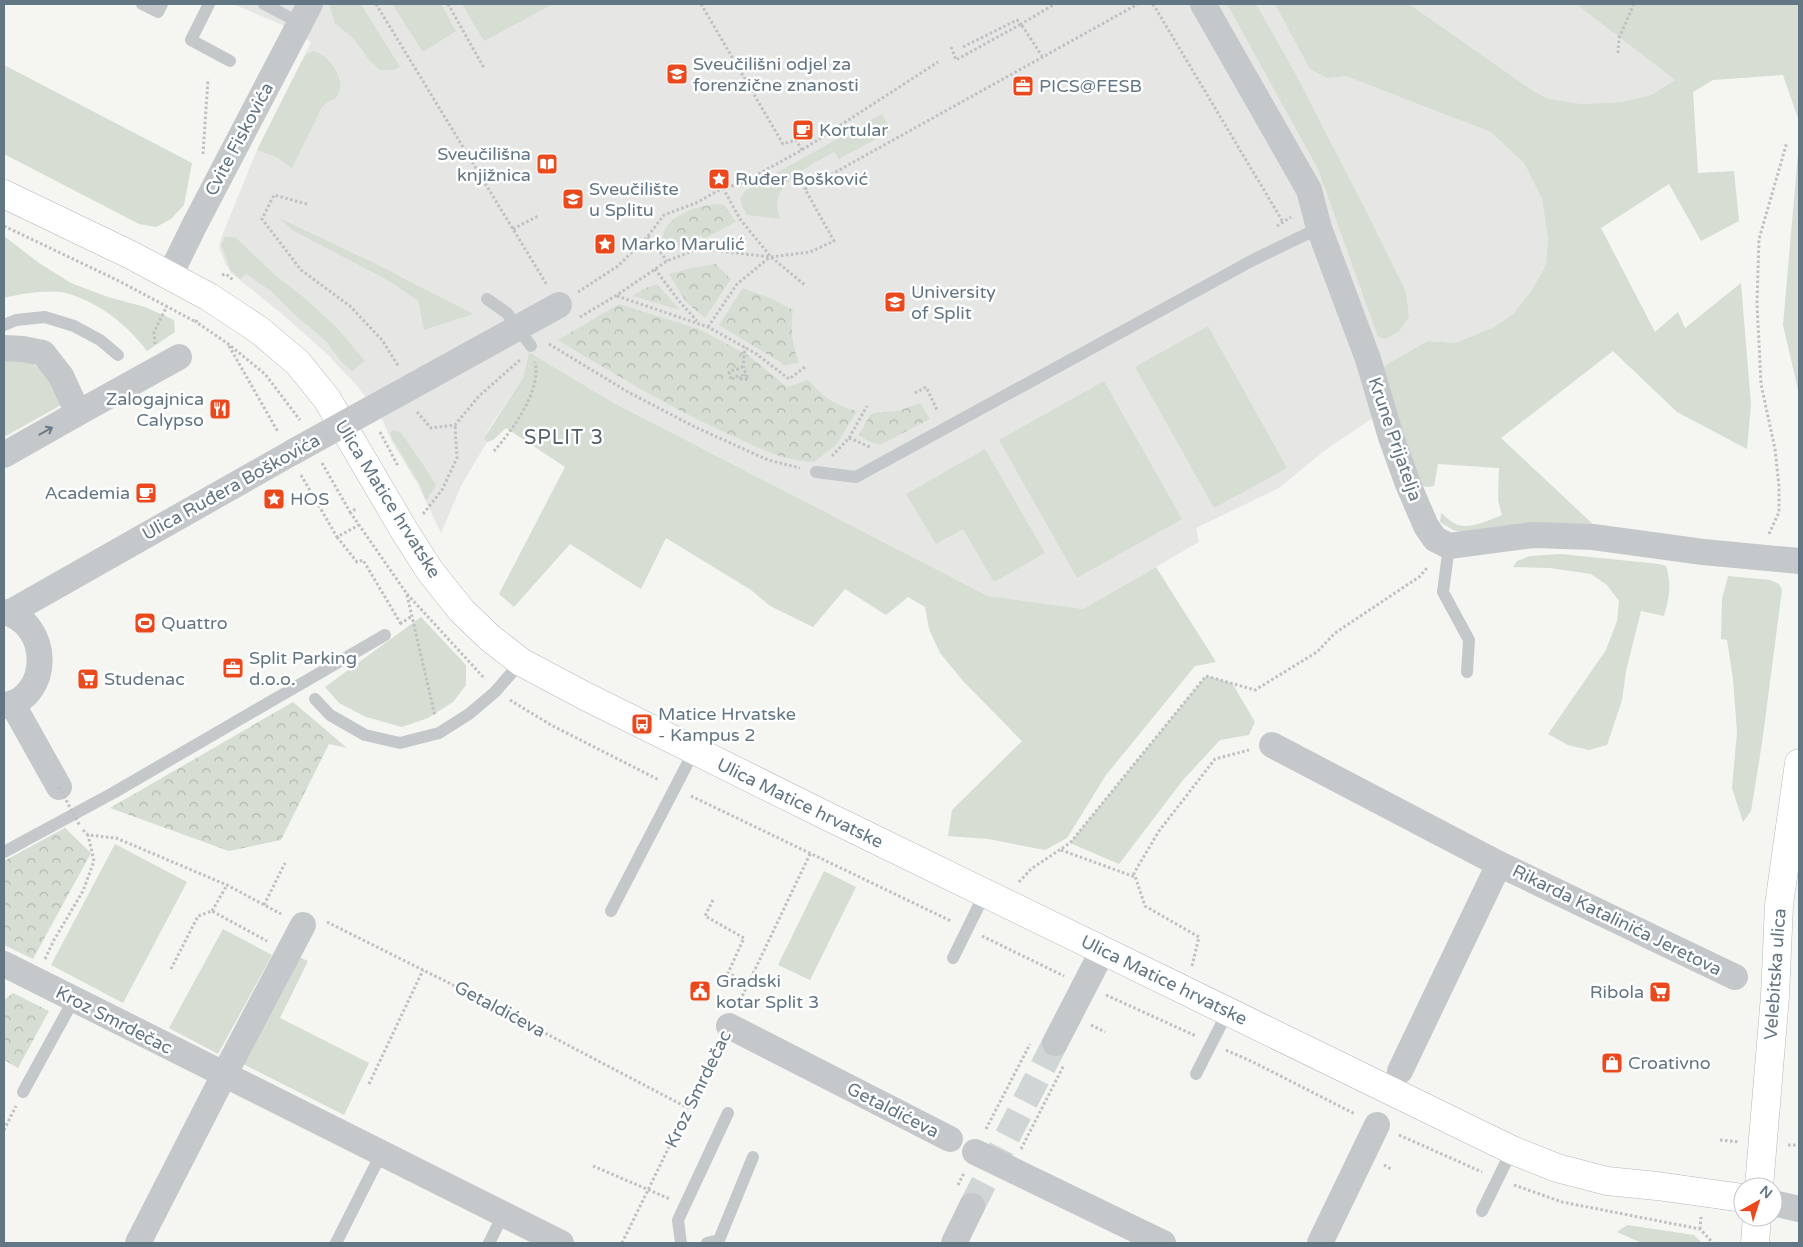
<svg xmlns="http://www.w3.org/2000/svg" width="1803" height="1247" viewBox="0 0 1803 1247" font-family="'Varela Round',sans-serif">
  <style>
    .built { fill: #e6e7e5 }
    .grass { fill: #d6ddd2 }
    .forest { fill: url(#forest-crowns) }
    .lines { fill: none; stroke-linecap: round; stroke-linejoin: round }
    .street-tunnel { stroke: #d0d5d6; stroke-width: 26; stroke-dasharray: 26 13; stroke-linecap: butt }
    .secondary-casing { stroke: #b4babe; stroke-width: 29 }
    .path { stroke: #bec0c2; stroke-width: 3; stroke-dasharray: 2.5 2.5; stroke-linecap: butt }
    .lane { stroke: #c5c8cb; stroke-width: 12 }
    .street { stroke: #c5c8cb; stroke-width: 26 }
    .secondary { stroke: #fff; stroke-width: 28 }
    .path-bridge { stroke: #bec0c2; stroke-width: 3; stroke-dasharray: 2.5 2.5; stroke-linecap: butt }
    .street-bridge { stroke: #c5c8cb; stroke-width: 26 }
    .oneway { stroke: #687a88 }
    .labels { text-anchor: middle; stroke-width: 5; stroke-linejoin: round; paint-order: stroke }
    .poi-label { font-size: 18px; fill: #637684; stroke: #fff; text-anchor: start }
    .street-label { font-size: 18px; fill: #637684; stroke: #fff }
    .quarter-label { font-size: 20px; letter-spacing: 1px; fill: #515f68; stroke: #fff }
  </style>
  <defs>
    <pattern id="forest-crowns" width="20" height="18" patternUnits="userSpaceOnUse" patternTransform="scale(1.25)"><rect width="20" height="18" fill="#d6ddd2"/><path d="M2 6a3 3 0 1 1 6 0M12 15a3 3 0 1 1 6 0" fill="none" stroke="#b1b8b0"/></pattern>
  </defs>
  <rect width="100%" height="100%" fill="#f5f5f1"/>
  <path class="built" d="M233,4H1576L1675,80L1651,95L1621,102L1581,104L1524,163L1542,199L1548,239L1546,264L1532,290L1513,314L1494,327L1455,343L1427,341L1392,405L1324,451L1279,488L1196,528L1199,542L1083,609L988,596L614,403L529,352L523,378L488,430L484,438L487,442L461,486L441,533L417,483L392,442L382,419L358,387L326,353L281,313L231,273L225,263L219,247L222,236L257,150L311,42L280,24Z"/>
  <path class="grass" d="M331,4H359L362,6L400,67L394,70H380L370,61L354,39L335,23L330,8Z
    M392,4H441L456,31L423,52Z
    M462,4H553L484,41Z
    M1227,4H1256L1295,73L1366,211L1406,292L1409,317L1399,331L1386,339L1378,337L1318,169Z
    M1275,4H1409L1530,89L1548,99L1581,104L1621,102L1651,95L1675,80L1576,4H1799V121L1783,75L1713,80L1693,92L1698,173L1734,171L1739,221L1701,241L1669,184L1601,228L1655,332L1678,312L1685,328L1741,283L1751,405L1747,449L1677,412L1613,351L1501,438L1597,528L1465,533L1453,530L1440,522L1441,513C1446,517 1452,523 1458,525C1472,529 1489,520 1502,515L1498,500L1499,468L1438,464L1434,486L1426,487L1417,483L1381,368L1428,341L1455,343L1494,327L1513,314L1532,290L1546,264L1548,239L1542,199L1524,163L1491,132L1346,76L1327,78L1310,69Z
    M313,51C326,54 340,71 340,84C341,90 338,95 335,99L327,102L322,107L292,168L276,157L257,150L302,61L306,55Z
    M4,65L192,163L184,205L171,219L156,227L139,224L4,154Z
    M882,114L891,131L839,159L834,152C815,163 774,181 777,208C777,211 779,215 780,219L747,215L743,208L740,199L746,190Z
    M1799,142V394L1783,325Z
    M279,218L376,264L473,314L424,330L418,301L391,282L294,231Z
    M4,236L39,263L71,283L108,297L145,307L174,320L175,332L147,351C127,324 98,302 66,293C51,289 19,294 4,298Z
    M225,237H235L275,275L307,300L338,329L365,361L352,371L339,359L326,341L295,315L271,291L246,274L240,279L231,271L221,245Z
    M1208,326L1287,468L1214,508L1135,367Z
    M529,352L614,403L988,596L1083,609L1156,567L1216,662L1195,666L1106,775L1067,838L1045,850L988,839L948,836L952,810L1022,741L963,681L940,653L929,629L925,607L908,597L886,615L845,589L813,627L770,606L751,590L666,538L641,589L570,544L514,607L499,594L565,467L506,428L493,440L487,442L484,438L523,378Z
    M4,359L32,363L48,376L63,404L4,437Z
    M1104,381L1182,519L1077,578L999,440Z
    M393,430L400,432L404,437L428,472L436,486L426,500L420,485L393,440L390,433Z
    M985,449L1045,553L994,582L963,529L936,544L906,494Z
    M1561,554L1659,564L1666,566C1672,584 1669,598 1664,616L1641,611L1626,671L1622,700L1607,745L1589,750L1568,745L1548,734L1606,650L1617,621L1619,601L1607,585L1591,574L1550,568L1513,567L1517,561L1530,556Z
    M1728,576L1770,580L1779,584L1782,590L1762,743L1751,811L1743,822L1732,788L1737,732L1733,679L1727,640L1721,639L1722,599Z
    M421,617L466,665V685L453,702L428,718L402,727L366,717L339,703L325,687Z
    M1206,676L1232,683L1255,722L1249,735L1220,740L1183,780L1119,864L1070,843Z
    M115,844L187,882L123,1003L51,965Z
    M824,871L856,887L810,980L778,965Z
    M223,929L272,955L218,1054L169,1028Z
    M299,957L308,961L280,1018L369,1063L344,1115L241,1063Z
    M1627,1225L1694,1235L1702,1243H1642L1617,1232Z"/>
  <path class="forest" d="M717,204L724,205L736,222L704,239L701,235L669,253L662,246C662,242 662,237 663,234C670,214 698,206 717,204Z
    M716,264L731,279L705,318L686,302L669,274L692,268Z
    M657,284L680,310L633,296L643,289Z
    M743,288L772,299L793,310C790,329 792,346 799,363L785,365L719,325Z
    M619,304L699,329L748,355L787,387L808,380C824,397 833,405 857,411L836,445L814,462C780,460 758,447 728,434C669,407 614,374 558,340Z
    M920,403L930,419L880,445L868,441L859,435L870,415L874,413L898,411Z
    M293,702L347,748L329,744L281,840L229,851L110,808Z
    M65,828L91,853L33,959L4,945V861Z
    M13,993L49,1011L18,1068L4,1060V1000Z"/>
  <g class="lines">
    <path class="street-tunnel" d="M972,1206L1055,1043"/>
    <g class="secondary-casing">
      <path id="secondary" d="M4,194L131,255L209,297L259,330L298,363L327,399L405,532L430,571L461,610L490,638L521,662L585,696L829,817L1512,1150L1557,1168L1607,1181L1657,1186L1743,1198
        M1759,1187L1775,996L1779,905L1799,763
        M1755,1243L1757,1217"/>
    </g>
    <path class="path" d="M376,4L547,285
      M448,4L484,68
      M701,4L783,144L796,140L802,150
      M1153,4L1283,222
      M951,47L956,60L1021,24L1042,56
      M963,47L1017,20L1021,24L1055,4
      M1618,53L1619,38L1634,4
      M203,154L208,79
      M723,188L740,219L771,257L806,286
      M307,204L274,195L262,219L301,270L350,306L382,340L399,367
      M4,226L119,281L196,322
      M1277,226L1291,217
      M513,229L538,216
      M648,236L667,261
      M655,269L679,301L697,321
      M222,275L226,274L233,280
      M578,292L618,266L648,236L664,215L696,203L723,188L740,184L802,150L938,62
      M617,296L708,327L755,353L789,379L805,367
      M580,317L617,295L667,261L695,250H710L771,257L810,252L834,241L805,189L1138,4
      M197,320L196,322L227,343L265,374L300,420
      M708,327L737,284L770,257
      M155,344L154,332L167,306
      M549,344L628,392L695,427L768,460L800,468
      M229,346L278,432
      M743,366C739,370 734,369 729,372L731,380L736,376L743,380L748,379L743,366L745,347
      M915,393L926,387L938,412
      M417,412L431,428L455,425L479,396L521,359
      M380,432L398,466
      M849,438L872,448
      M494,451C512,431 542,390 535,362
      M832,456L849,438L867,406
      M322,463L350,512L356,509
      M301,475L337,537L359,525
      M350,512L407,594L485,679
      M423,514L442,490L457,458L455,425
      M1769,534L1779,512V486L1775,449L1761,384L1757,303L1759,239L1787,142
      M337,537L357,562L363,560L401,624
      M407,595L435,716
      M400,624L412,616
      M510,700L551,725L659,780
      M691,796L951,921
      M83,830L88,835L116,838L227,885L281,914
      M1061,850L1135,877
      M1019,882L1031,869L1070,843L1206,676L1255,690L1317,652L1335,633L1419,577L1427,568
      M713,900L705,916L744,938L728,973L748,983
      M264,905L285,863
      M212,911L227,885
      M327,922L459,988L688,1108
      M982,936L1064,976
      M45,959L54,940L83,891L94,861L88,835
      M1192,966L1199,937L1145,906L1134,873L1159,831L1215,759L1249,750
      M171,969L198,916L212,911L267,941
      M1106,995L1196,1036
      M738,1005L811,852
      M1091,1025L1105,1032
      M1226,1050L1255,1063L1355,1114
      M369,1084L423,970
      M986,1129L1030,1044
      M4,1130L16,1106
      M1399,1135L1482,1172
      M1720,1140L1739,1142
      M1788,1145H1799
      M1021,1149L1064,1065
      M1384,1165L1391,1169
      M593,1166L670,1199
      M958,1185L964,1173
      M1514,1185L1562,1202L1700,1229L1713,1243
      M1700,1229L1701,1217
      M622,1243L718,1047"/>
    <path class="lane" d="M142,4L158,12L162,4
      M209,4L191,40L230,61
      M264,4L300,23
      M487,299L507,313L531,346
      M4,325L16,320L45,317L74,326L100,340L118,355
      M816,472L856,477L1253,260L1319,228
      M1449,546L1443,592L1469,640L1467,672
      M315,699L330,715L365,735L400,743L439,733L469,714L495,692L521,662
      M4,852L113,793L385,635
      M611,911L694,751
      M953,958L985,893
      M1196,1074L1228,1011
      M23,1092L74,999
      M1482,1211L1512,1150
      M336,1243L381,1154
      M489,1243L503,1215
      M681,1243L678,1220L728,1113
      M707,1243L719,1240L753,1157"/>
    <path class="street" d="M1203,4L1309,190L1319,228L1368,359L1391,437L1408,484L1426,526L1435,539L1449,546L1533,535L1593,537L1703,552L1799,561
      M170,275L194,226L310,4
      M4,348L23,349L43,353L61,376L78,413L4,455
      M78,413L179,357
      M4,612C51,623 52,697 4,706
      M9,613L293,452
      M12,703L59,787
      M1272,745L1499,864L1735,977
      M4,964L561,1243
      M729,1026L950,1139
      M1055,1043L1103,950
      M1400,1071L1499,864
      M975,1152L1163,1243
      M1773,1203L1799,1209
      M138,1243L224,1075L303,925
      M954,1243L972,1206
      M1320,1243L1377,1125"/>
    <use href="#secondary" class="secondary"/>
    <path class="path-bridge" d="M59,787L80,826"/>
    <path class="street-bridge" d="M293,452L559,305"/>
  </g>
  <defs><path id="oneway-shaft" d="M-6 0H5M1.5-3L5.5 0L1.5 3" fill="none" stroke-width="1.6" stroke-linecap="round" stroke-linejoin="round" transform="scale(1.25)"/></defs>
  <use class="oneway" href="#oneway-shaft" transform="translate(46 431) rotate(-29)"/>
  <defs>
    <g id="university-square" transform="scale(1.125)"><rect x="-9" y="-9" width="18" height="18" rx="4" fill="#ea481d" stroke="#fff"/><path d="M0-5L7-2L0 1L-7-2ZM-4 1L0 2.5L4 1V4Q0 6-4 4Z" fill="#fff"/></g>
    <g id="office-square" transform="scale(1.125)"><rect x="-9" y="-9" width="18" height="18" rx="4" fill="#ea481d" stroke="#fff"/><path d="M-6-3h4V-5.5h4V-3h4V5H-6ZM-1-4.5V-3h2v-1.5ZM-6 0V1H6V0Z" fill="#fff"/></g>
    <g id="cafe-square" transform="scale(1.125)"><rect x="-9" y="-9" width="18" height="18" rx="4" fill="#ea481d" stroke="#fff"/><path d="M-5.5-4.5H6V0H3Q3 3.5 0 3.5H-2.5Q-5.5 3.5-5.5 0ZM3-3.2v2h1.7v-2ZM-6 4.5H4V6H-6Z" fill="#fff"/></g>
    <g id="library-square" transform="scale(1.125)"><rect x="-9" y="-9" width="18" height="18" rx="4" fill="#ea481d" stroke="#fff"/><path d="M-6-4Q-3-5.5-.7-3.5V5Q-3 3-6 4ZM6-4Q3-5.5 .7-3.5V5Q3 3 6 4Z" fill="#fff"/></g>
    <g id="sight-square" transform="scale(1.125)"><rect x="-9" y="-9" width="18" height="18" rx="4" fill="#ea481d" stroke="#fff"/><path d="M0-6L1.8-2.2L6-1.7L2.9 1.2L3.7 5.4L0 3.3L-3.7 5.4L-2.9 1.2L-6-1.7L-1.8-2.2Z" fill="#fff"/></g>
    <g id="restaurant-square" transform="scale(1.125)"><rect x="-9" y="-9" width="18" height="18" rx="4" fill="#ea481d" stroke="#fff"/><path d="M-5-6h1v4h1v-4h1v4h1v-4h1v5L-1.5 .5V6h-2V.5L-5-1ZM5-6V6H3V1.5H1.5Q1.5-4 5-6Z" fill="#fff"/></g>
    <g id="stadium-square" transform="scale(1.125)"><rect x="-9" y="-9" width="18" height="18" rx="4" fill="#ea481d" stroke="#fff"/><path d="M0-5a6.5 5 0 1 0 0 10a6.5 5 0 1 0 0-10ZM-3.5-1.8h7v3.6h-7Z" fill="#fff"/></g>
    <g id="supermarket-square" transform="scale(1.125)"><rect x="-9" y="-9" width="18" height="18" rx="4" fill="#ea481d" stroke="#fff"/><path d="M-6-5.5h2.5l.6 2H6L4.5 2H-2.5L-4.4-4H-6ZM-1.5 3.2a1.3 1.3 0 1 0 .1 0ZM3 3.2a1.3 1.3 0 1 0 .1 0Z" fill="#fff"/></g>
    <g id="bus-square" transform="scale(1.125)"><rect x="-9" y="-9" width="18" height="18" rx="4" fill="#ea481d" stroke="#fff"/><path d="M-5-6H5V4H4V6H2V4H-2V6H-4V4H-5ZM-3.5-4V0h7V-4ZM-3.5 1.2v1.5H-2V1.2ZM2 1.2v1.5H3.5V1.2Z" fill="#fff"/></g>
    <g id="civic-square" transform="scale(1.125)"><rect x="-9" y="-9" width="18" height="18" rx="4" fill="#ea481d" stroke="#fff"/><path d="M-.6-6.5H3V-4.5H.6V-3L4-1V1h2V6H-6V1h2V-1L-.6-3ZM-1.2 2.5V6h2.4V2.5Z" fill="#fff"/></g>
    <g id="shop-square" transform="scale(1.125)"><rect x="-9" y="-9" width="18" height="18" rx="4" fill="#ea481d" stroke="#fff"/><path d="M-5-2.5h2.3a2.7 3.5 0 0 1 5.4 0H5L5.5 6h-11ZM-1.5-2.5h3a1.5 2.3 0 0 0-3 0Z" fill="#fff"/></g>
  </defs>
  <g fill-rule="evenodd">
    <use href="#university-square" x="677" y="74"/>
    <use href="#office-square" x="1023" y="86"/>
    <use href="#cafe-square" x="803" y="130"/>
    <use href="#library-square" x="547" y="164"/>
    <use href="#sight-square" x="719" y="179"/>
    <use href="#university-square" x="573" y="199"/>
    <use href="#sight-square" x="605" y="244"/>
    <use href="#university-square" x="895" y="302"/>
    <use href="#restaurant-square" x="220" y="409"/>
    <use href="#cafe-square" x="146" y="493"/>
    <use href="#sight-square" x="274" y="499"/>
    <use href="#stadium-square" x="145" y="623"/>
    <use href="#office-square" x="233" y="668"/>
    <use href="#supermarket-square" x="88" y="679"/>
    <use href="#bus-square" x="642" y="724"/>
    <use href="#civic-square" x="700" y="991"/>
    <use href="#supermarket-square" x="1660" y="992"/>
    <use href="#shop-square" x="1612" y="1063"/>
  </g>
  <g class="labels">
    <g class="poi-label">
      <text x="693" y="70">Sveučilišni odjel za<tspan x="693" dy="21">forenzične znanosti</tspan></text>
      <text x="1039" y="92">PICS@FESB</text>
      <text x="819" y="136">Kortular</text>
      <text x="531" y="160" text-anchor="end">Sveučilišna<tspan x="531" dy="21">knjižnica</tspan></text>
      <text x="735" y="185">Ruđer Bošković</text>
      <text x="589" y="195">Sveučilište<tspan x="589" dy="21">u Splitu</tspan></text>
      <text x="621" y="250">Marko Marulić</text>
      <text x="911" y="298">University<tspan x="911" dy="21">of Split</tspan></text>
      <text x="204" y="405" text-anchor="end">Zalogajnica<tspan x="204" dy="21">Calypso</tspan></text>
      <text x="130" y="499" text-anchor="end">Academia</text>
      <text x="290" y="505">HOS</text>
      <text x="161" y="629">Quattro</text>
      <text x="249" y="664">Split Parking<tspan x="249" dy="21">d.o.o.</tspan></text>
      <text x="104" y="685">Studenac</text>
      <text x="658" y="720">Matice Hrvatske<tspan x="658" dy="21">- Kampus 2</tspan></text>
      <text x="716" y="987">Gradski<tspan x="716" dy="21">kotar Split 3</tspan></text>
      <text x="1644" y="998" text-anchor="end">Ribola</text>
      <text x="1628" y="1069">Croativno</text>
    </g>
    <g class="street-label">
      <text transform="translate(239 139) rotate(-62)" y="6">Cvite Fiskovića</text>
      <text transform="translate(1395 439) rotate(71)" y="6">Krune Prijatelja</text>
      <text transform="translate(231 487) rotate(-29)" y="6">Ulica Ruđera Boškovića</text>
      <text transform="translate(388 499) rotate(58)" y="6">Ulica Matice hrvatske</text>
      <text transform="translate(800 803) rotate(26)" y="6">Ulica Matice hrvatske</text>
      <text transform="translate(1617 920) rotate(26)" y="6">Rikarda Katalinića Jeretova</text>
      <text transform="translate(1775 974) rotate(-86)" y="6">Velebitska ulica</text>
      <text transform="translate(1164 980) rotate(26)" y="6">Ulica Matice hrvatske</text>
      <text transform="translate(500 1009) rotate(28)" y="6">Getaldićeva</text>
      <text transform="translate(114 1020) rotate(27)" y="6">Kroz Smrdečac</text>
      <text transform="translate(698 1089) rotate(-64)" y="6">Kroz Smrdečac</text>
      <text transform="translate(893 1110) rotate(27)" y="6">Getaldićeva</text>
    </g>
    <g class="quarter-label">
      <text x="564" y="444">SPLIT 3</text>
    </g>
  </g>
  <rect width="1803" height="1247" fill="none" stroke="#637684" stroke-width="10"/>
  <g transform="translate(1758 1202) rotate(39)"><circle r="24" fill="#ffffff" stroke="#c1c8ce"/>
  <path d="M0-4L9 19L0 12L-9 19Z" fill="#ea481d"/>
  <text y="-8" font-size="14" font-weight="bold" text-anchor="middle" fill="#637684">N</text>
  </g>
</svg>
